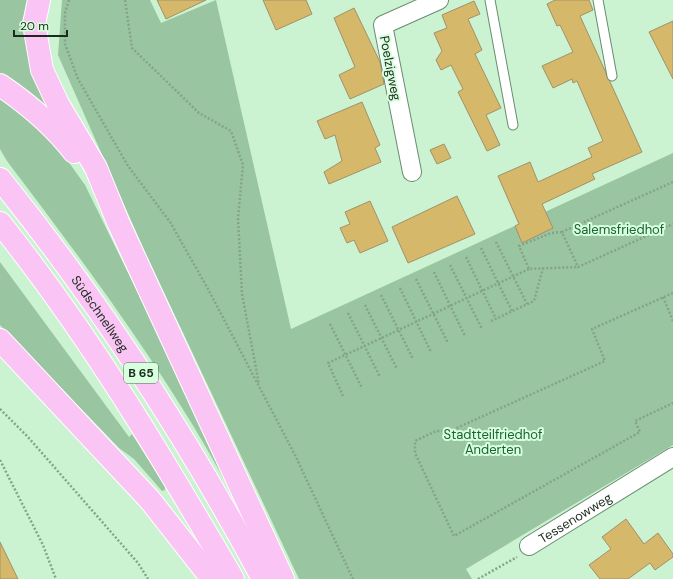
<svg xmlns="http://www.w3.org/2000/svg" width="673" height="579" viewBox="0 0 673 579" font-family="'DM Sans',sans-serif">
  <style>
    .green { fill: #9ac5a1 }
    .building { fill: #d5b86a; stroke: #a19169 }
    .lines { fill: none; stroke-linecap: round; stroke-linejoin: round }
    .service-casing { stroke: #698d70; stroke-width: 11 }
    .minor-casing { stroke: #698d70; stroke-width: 20 }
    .trunk-casing { stroke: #fff; stroke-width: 24 }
    .path { stroke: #85a38a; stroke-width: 2.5; stroke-dasharray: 2 2; stroke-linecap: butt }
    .service { stroke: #fff; stroke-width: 9 }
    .minor { stroke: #fff; stroke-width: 18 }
    .trunk { stroke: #fac4f4; stroke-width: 22 }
    .labels { text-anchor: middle; stroke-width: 4; stroke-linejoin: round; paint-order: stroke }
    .shield { fill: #d8ffde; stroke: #546a58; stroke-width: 1 }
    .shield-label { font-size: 12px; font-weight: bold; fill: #1b2a1e }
    .street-label { font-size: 13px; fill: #1b2a1e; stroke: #d8ffde }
    .park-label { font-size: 13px; fill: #1b6331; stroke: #d8ffde }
  </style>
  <rect width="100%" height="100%" fill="#cbf2d1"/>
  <path class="green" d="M0,0H35L55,114L18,84L0,73Z
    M62,0H150L161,23L216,0L291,329L673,153V445L466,569L472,579H299L145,252L58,55Z
    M0,96L33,121L65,157L85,185L192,403L240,509C176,385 91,272 7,161L0,149Z
    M0,262L129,437L132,434L165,486V490L162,491L134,459L119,448L0,325Z"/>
  <path class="building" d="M157,0H206L166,19Z
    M263,0H306L312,14L276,30Z
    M555,0H589L593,10L580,16L642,152L592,174L595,179L542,204L553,228L522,243L515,226L519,224L498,176L530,162L538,182L592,157L588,148L603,141L577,81L573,83L572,79L553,88L542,66L573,52L560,25L557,26L547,4Z
    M474,1L480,14L468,19L482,50L475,54L501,108L486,115L500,145L487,151L458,92L463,89L451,65L441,70L436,60L442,51L434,33L447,28L442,15Z
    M354,8L380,62L384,84L350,99L339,75L355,67L334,18Z
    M673,21V79L649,32Z
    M362,102L380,145L375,148L381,162L329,184L324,172L342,161L335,135L325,139L317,121Z
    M444,144L451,158L437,164L430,150Z
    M457,196L475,234L408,263L392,227Z
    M370,201L388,241L360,253L354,240L347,243L340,228L350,224L345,212Z
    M626,519L644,544L658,533L673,554V557L655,570L650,563L628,579H600L589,565L611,549L602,537Z
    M0,542L18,579H0Z"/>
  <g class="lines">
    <g class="service-casing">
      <path id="service" d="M490,0L513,125
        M598,0L612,76"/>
    </g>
    <g class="minor-casing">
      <g id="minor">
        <path d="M412,172L383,25L439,0"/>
        <path id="s1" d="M529,546L673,457"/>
      </g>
    </g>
    <g class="trunk-casing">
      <g id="trunk">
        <path d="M39,0L34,24L42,70L58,104L96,168L118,222L283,579"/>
        <path d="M0,85C28,104 53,125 74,152"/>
        <path id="s2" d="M0,179C100,303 188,439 263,579"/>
        <path d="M0,223C89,334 162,457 233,579"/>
        <path d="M0,340L150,500L212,579"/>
      </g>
    </g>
    <path class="path" d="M69,0L65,13V44L78,79L128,166L170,222L208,289L295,455L353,579
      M125,0L132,48L199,113L231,131L243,165L238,218L242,294L259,384
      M673,182L562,232L578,267L673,224
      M562,232L551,233L519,246L529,269L578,267
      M496,242L527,304
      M481,248L512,311
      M466,257L496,319
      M450,265L482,329
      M434,272L465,336
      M416,279L448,343
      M400,288L431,352
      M673,293L592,329L605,361L450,431H436L415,441V453L454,536L640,432L635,421L673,403
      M381,295L413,359
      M663,297L673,321
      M365,305L397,369
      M348,313L380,377
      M491,321L534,301L543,268
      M330,324L362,388
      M343,396L328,363L529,269
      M0,409L28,437L138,563L148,579
      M0,460L43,545L56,579
      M478,579L517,557"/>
    <use href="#service" class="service"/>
    <use href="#minor" class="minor"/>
    <use href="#trunk" class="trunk"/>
  </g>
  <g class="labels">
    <rect class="shield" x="124" y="363" width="34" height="20" rx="3"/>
    <g class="shield-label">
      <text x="141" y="377">B 65</text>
    </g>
    <g class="street-label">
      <text transform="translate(391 68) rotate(79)" y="5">Poelzigweg</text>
      <text dy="5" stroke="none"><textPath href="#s2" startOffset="168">Südschnellweg</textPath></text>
      <text dy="5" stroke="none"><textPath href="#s1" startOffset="54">Tessenowweg</textPath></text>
    </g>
    <g class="park-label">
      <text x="619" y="234">Salemsfriedhof</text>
      <text x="493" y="439">Stadtteilfriedhof<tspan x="493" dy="15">Anderten</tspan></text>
    </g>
  </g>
  <path d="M14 30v6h53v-6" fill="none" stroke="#1b2a1e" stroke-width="2"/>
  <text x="20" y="30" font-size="12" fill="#1b2a1e" stroke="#d8ffde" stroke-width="3" paint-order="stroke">20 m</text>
</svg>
